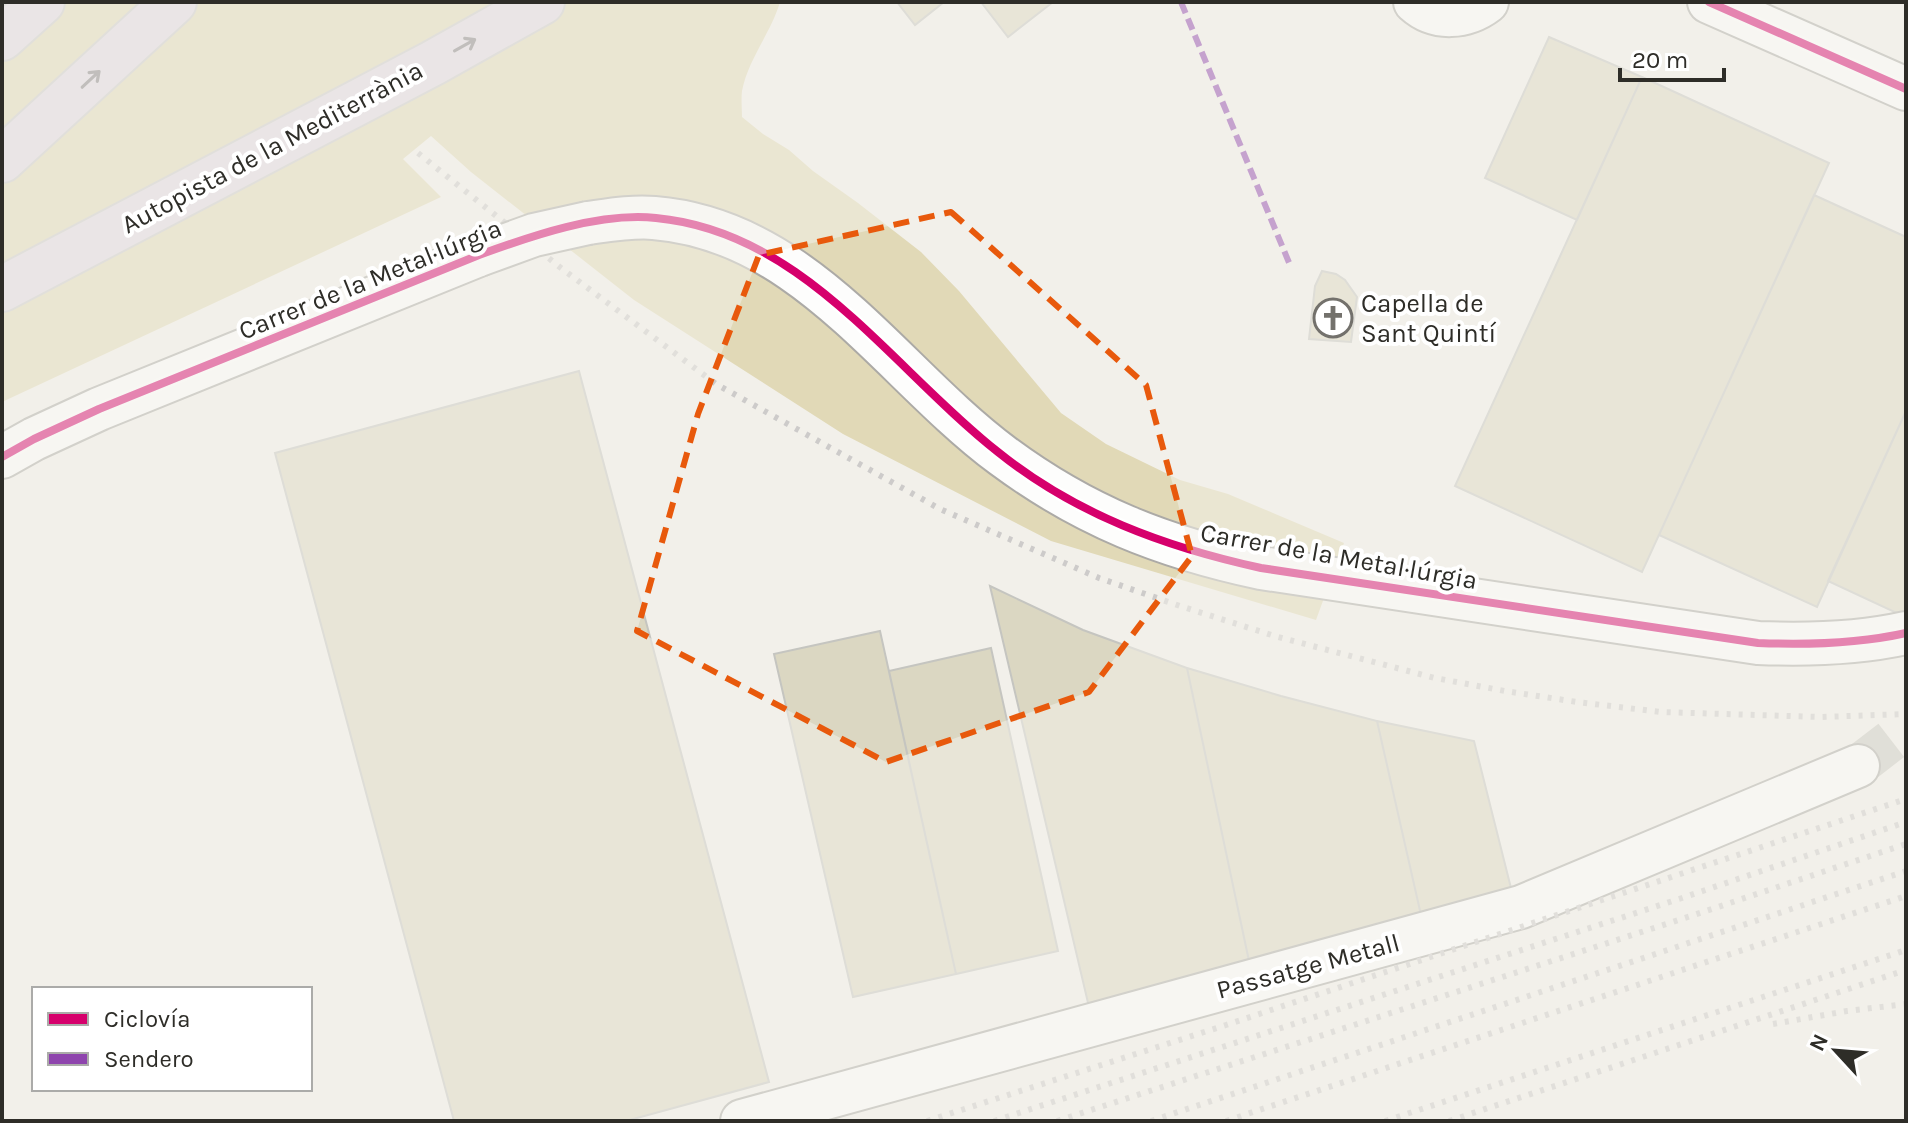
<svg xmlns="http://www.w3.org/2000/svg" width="1908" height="1123" viewBox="0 0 1908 1123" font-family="Karla,sans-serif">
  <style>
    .green { fill: #e1d9b7 }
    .building { fill: #dbd7c2; stroke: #c5c5c0; stroke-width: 2 }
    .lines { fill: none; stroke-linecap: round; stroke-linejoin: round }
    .minor-tunnel { stroke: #cbc9c3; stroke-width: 42; stroke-dasharray: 42 21; stroke-linecap: butt }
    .minor-casing { stroke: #acaaa6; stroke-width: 46 }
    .highway-casing { stroke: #cccbc9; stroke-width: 48 }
    .minor { stroke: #fdfdfc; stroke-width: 42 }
    .highway { stroke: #dfd8e2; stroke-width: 44 }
    .rail { stroke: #cdcbca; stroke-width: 6; stroke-dasharray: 4 8; stroke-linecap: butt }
    .minor-bridge-casing { stroke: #acaaa6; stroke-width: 46; stroke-linecap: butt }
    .minor-bridge { stroke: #fdfdfc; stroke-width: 42 }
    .quiet { stroke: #8e44ad; stroke-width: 6; stroke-dasharray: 12 6; stroke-linecap: butt }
    .cycleway-casing { stroke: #fff; stroke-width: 13 }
    .cycleway { stroke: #d6006c; stroke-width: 8 }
    .oneway { stroke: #868285 }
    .marked { fill: none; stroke: #e8590c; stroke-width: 6; stroke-dasharray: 16 10; stroke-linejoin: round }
    .labels { text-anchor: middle; stroke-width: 8; stroke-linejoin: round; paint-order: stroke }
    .street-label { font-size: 26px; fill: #2e2d28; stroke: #fff }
    .poi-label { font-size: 26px; fill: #2e2d28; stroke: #fff; text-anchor: start }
  </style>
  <rect width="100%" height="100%" fill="#f2f0ea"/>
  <path class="green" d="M2,2H780C771,33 748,59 742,91C741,99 742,109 742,117L763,134L789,150L813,171L858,203L921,252L959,291L1061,413L1106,444L1180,480L1228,494L1344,543L1316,620L1051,541L843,434L634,300L471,172L431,136L403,159L441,197L2,402Z"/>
  <path class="building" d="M897,2H944L915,25Z
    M981,2H1053L1008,37Z
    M1549,37L1642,77L1577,220L1485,178Z
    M1642,77L1829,163L1642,572L1455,486Z
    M1814,195L1906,237V411L1817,607L1659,535Z
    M1322,271L1336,274L1345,280L1357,297L1351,342L1309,339L1315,286Z
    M579,371L769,1082L626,1121H454L275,453Z
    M1906,411V609L1903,616L1828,581Z
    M990,586L1083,630L1187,668L1249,961L1089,1007Z
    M880,631L956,974L853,997L774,654Z
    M991,648L1058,951L956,974L889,671Z
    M1187,668L1281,696L1377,721L1421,915L1249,961Z
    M1377,721L1474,741L1512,892L1421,915Z"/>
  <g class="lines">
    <path class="minor-tunnel" d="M1858,766L1906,729"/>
    <g class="minor-casing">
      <path id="minor" d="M1415,2C1436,21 1466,18 1487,2
        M1709,2L1906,89
        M588,223C610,220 633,216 654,218C806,230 891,373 1003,456C1084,516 1163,547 1261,568L1758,643C1808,645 1857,644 1906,633
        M2,457L34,439L99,409L479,255
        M742,1121L1521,907L1858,766"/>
    </g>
    <g class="highway-casing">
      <path id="highway" d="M2,38L42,2
        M2,160L174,2
        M2,289L433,63L542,2"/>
    </g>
    <use href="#minor" class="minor"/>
    <use href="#highway" class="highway"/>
    <path class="rail" d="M418,153L561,268L716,384L940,509L1099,578L1180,606L1278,637L1435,678L1505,691L1577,702L1661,712L1821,717L1906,714
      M1773,1024L1847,1011L1906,1004
      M927,1121L1226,1025L1906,799
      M994,1121L1679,899L1906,822
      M1057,1121L1691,916L1906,844
      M1151,1121L1906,871
      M1226,1121L1906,896
      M1385,1121L1906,950
      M1449,1121L1906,970"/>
    <g class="minor-bridge-casing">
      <path id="minor-bridge" d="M479,255L534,235L588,223"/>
    </g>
    <use href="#minor-bridge" class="minor-bridge"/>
    <path class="quiet" d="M1181,2L1290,265"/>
    <g class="cycleway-casing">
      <path id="cycleway" d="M1709,2L1906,89
        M2,457L34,439L99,409L479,255C531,236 600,212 656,218C804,232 890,367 998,452C1075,514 1165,547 1261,568L1758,643C1808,645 1857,644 1906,633"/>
    </g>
    <use href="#cycleway" class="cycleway"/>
  </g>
  <defs><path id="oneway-shaft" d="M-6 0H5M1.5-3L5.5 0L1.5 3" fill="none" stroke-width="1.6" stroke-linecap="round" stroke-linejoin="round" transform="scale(2)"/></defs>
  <g class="oneway">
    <use href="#oneway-shaft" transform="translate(465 45) rotate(-29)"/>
    <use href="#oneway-shaft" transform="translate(91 79) rotate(-43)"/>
  </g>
  <path d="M0 0H1908V1123H0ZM951,212L1146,385L1192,556L1089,692L886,762L637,631L698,414L759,255Z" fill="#f2f0ea" fill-opacity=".55" fill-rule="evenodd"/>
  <path class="marked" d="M951,212L1146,385L1192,556L1089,692L886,762L637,631L698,414L759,255Z"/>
  <defs>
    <g id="church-ring" transform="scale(2)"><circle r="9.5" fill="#fff" stroke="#73716c" stroke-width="1.5"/><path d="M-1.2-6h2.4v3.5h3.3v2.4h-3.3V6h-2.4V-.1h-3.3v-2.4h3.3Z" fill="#73716c"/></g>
  </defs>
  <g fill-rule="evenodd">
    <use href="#church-ring" x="1333" y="318"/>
  </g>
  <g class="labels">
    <g class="street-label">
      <text transform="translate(272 147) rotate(-28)" y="9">Autopista de la Mediterrània</text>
      <text transform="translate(370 279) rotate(-22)" y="9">Carrer de la Metal·lúrgia</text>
      <text transform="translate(1339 556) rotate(10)" y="9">Carrer de la Metal·lúrgia</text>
      <text transform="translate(1308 966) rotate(-15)" y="9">Passatge Metall</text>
    </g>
    <g class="poi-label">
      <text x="1361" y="312">Capella de<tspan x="1361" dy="30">Sant Quintí</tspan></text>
    </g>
  </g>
  <rect width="1908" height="1123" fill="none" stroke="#2e2d28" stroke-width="8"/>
  <rect x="32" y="987" width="280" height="104" fill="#ffffff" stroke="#ababa9" stroke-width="2"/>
  <rect x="48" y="1013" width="40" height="12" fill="#d6006c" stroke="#ababa9" stroke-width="2"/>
  <text x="104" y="1027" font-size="24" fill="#2e2d28">Ciclovía</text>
  <rect x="48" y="1053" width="40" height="12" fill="#8e44ad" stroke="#ababa9" stroke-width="2"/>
  <text x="104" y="1067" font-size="24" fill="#2e2d28">Sendero</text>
  <g transform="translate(1836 1051) rotate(296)" stroke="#ffffff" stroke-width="6" paint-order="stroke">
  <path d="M0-6L14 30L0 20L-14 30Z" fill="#2e2d28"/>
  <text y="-12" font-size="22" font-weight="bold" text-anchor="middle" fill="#2e2d28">N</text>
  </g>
  <path d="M1620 68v12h104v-12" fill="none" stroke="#2e2d28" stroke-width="4"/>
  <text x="1632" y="68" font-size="24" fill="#2e2d28" stroke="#ffffff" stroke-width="6" paint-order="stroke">20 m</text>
</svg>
